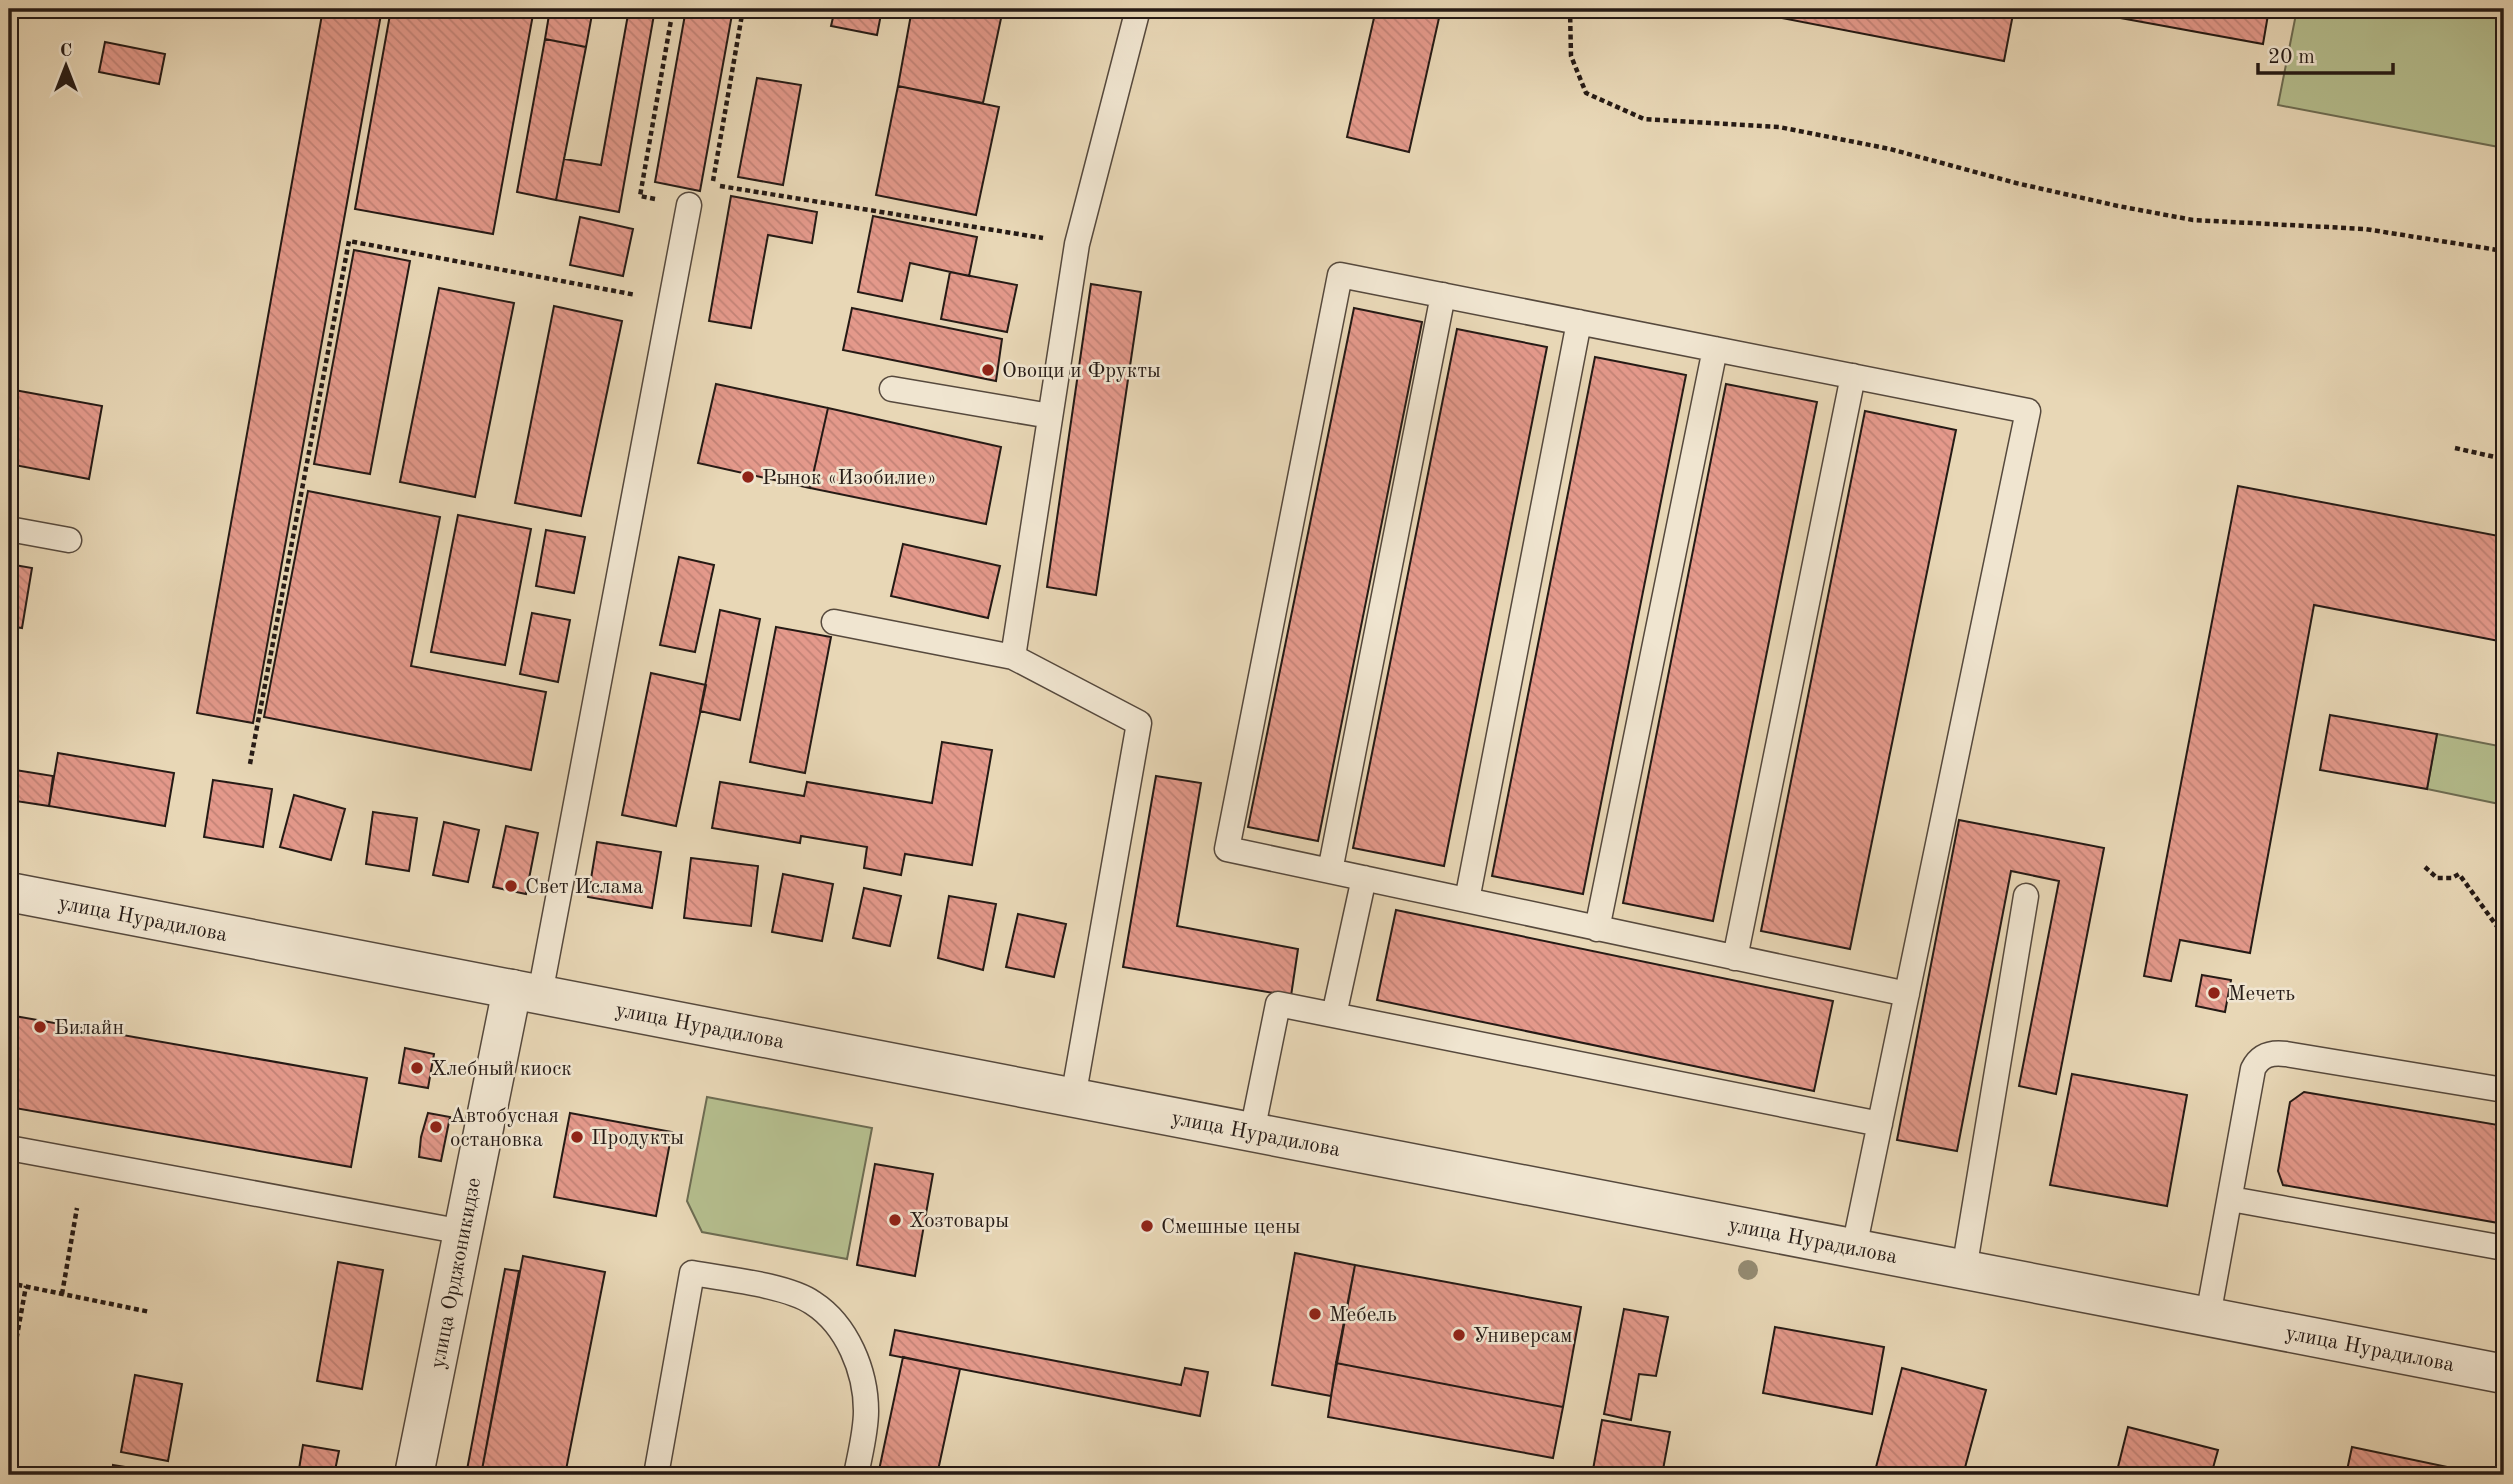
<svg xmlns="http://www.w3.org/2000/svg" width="2513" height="1484" viewBox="0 0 2513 1484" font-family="'Old Standard TT',serif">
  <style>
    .green { fill: #b5be8e; stroke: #6d6c52; stroke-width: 2 }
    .building { fill: url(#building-back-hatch); stroke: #251a15; stroke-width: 2 }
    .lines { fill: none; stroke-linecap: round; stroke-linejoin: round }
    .service-casing { stroke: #56493d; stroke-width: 27 }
    .minor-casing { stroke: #56493d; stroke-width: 41 }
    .tertiary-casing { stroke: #56493d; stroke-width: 41 }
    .path { stroke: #251a15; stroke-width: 4.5; stroke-dasharray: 5 3.5; stroke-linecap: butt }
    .service { stroke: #f0e5d0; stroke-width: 24 }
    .minor { stroke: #f0e5d0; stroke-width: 38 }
    .tertiary { stroke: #f0e5d0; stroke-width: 38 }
    .tree { fill: #948a71 }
    .poi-dot { fill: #8f2418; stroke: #f0e5d0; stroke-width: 2.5 }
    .labels { text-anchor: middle; stroke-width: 5; stroke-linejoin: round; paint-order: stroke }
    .poi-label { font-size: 21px; fill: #251a15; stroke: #f0e5d0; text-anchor: start }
    .street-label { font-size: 21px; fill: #251a15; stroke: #f0e5d0 }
  </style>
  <defs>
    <pattern id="building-back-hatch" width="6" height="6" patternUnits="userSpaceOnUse" patternTransform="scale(1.75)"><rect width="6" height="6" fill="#e4998b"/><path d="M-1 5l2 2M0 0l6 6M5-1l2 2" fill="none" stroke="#c38377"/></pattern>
  </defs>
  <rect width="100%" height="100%" fill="#e8d7b6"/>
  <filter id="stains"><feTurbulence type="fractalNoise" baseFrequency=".00286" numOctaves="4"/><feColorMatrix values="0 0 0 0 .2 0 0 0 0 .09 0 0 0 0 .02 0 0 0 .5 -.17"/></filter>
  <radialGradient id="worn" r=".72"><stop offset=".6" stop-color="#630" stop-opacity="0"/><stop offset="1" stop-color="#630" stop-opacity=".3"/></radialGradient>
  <path class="green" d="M2297,9H2504V148L2278,105Z
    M2437,734L2504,747V805L2427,789Z
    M707,1097L872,1128L847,1259L702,1232L687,1201Z"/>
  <path class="building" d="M323,9H382L253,723L197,713Z
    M391,9H534L493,234L355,209Z
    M550,9H593L586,47L545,39Z
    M629,9H655L619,212L556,200L564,159L601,165Z
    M686,9H733L700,191L655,182Z
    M835,9H882L877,35L831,26Z
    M912,9H1003L983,103L898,86Z
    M1376,9H1398L1439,18L1409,152L1347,137Z
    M1735,9H2014L2004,61Z
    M2071,9H2269L2263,44Z
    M545,39L586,47L556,200L517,192Z
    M105,42L165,54L159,84L99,72Z
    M757,78L801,85L783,185L738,177Z
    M898,86L999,107L976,215L876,195Z
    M731,196L817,212L812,243L768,235L751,328L709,321Z
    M873,216L977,237L969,276L910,263L902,301L858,292Z
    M580,217L633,229L623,276L570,265Z
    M354,250L410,261L370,474L314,464Z
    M950,272L1017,285L1007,332L941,319Z
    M1091,284L1141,292L1096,595L1047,587Z
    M439,288L514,303L475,497L400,482Z
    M554,306L622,321L581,516L515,503Z
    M852,308L1002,339L996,381L843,350Z
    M1354,308L1422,322L1318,841L1248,827Z
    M1457,329L1547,347L1444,866L1353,848Z
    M1595,357L1686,375L1583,894L1492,876Z
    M716,384L828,408L810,488L698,463Z
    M1726,384L1817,402L1713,921L1623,903Z
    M9,389L102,406L89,479L9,464Z
    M828,408L1001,447L986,524L810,488Z
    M1865,411L1956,430L1850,949L1761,931Z
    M2238,486L2504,537V642L2314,605L2250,953L2180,940L2171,981L2144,976Z
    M308,491L440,517L411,666L546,692L531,770L264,717Z
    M458,515L531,529L505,665L431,652Z
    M546,530L585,537L574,593L536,586Z
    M903,544L1000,566L988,618L891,596Z
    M679,557L714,565L695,652L660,645Z
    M9,564L32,568L22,628L9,626Z
    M720,610L760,619L740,720L700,711Z
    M532,613L570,620L558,682L520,674Z
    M776,627L831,637L805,773L750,762Z
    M651,673L706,685L676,826L622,815Z
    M2330,715L2437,734L2427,789L2320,770Z
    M942,742L992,750L972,865L905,854L901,875L864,868L867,847L801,836L800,843L712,828L720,782L804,796L807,782L932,803Z
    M58,753L174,773L165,826L49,806Z
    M9,769L53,776L49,806L9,800Z
    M1156,776L1201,783L1177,926L1298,949L1291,996L1123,967Z
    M213,780L272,789L263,847L204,837Z
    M294,795L345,809L331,860L280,847Z
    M373,812L417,818L409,871L366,864Z
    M1959,820L2104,848L2056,1094L2019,1086L2059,881L2011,871L1957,1151L1897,1140Z
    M444,822L479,830L468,882L433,875Z
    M506,826L538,833L526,894L493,887Z
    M597,842L661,852L652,908L588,897Z
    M691,858L758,866L751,926L684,918Z
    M783,874L833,884L822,941L772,932Z
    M864,888L901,896L890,946L853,938Z
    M949,896L996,904L983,970L938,958Z
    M1396,910L1833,1001L1814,1091L1377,1000Z
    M1018,914L1066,924L1054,977L1006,967Z
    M2202,975L2231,980L2225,1012L2196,1006Z
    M9,1015L367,1078L351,1167L9,1107Z
    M405,1048L434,1054L428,1088L399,1083Z
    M2072,1074L2187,1095L2167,1206L2050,1185Z
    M2304,1092L2504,1126V1224L2283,1185L2278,1171L2290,1102Z
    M428,1113L450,1117L441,1161L419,1157L421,1137Z
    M570,1113L672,1132L656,1216L554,1197Z
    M875,1164L933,1174L915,1276L857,1265Z
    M1295,1253L1355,1265L1331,1396L1272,1385Z
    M523,1256L605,1272L565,1475H481Z
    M338,1262L383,1270L362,1389L317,1381Z
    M1355,1265L1581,1307L1563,1407L1336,1363Z
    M505,1269L519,1271L481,1475H466Z
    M1624,1309L1668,1317L1656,1376L1639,1374L1631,1420L1604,1414Z
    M1775,1327L1884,1347L1872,1414L1763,1393Z
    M895,1330L1181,1385L1185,1368L1208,1372L1200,1416L890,1355Z
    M903,1357L960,1369L937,1475H878Z
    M1336,1363L1563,1407L1553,1458L1328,1417Z
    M1902,1368L1986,1390L1963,1475H1890L1875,1471Z
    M135,1375L182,1384L168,1461L121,1452Z
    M1602,1420L1670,1432L1662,1475H1592Z
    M2128,1427L2218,1450L2211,1475H2116Z
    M303,1445L339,1451L334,1475H298Z
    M2352,1447L2457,1469L2456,1475H2346Z
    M113,1465L174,1475H112Z
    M1373,1468L1409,1475H1371Z"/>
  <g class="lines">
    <g class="service-casing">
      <path id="service" d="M892,389L1050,416
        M9,529L69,540
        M834,622L1013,657L1077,244L1138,9
        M1013,657L1139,723L1073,1098
        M1330,871L1443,295
        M1467,900L1579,322
        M1597,929L1715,349
        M1735,958L1853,376
        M540,994L689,205
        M1334,1015L1364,878
        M1252,1132L1278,1004L1880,1124
        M9,1148L463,1232
        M2231,1199L2504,1248
        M1854,1248L2028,411L1340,275L1227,849L1907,994
        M1964,1270L2026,896
        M2208,1316L2253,1069C2260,1055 2271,1052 2286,1054L2504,1090
        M656,1475L692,1273C725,1279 787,1285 813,1303C847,1325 866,1371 866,1411C866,1432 860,1454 856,1475"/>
    </g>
    <g class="minor-casing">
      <path id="minor" d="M414,1475L512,989"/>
    </g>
    <g class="tertiary-casing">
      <path id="tertiary" d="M9,892L2504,1374"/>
    </g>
    <path class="path" d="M1570,9L1571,56L1586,93L1644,119L1779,127L1890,149L2016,183L2118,206L2193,220L2365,229L2504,251
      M713,181L743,9
      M720,186L1043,238
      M655,199L640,196L673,9
      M2455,448L2504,459
      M250,764L349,241L636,295
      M2425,867L2437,878H2452L2459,874L2504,936
      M9,1283L150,1312
      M62,1294L77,1208
      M9,1380L26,1286"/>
    <use href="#service" class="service"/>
    <use href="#minor" class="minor"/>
    <use href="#tertiary" class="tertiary"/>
  </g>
  <circle class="tree" cx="1748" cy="1270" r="10"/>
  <g class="poi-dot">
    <circle cx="988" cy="370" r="7"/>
    <circle cx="748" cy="477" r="7"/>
    <circle cx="511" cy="886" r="7"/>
    <circle cx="2214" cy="993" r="7"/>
    <circle cx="40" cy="1027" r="7"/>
    <circle cx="417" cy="1068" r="7"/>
    <circle cx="436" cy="1127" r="7"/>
    <circle cx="577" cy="1137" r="7"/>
    <circle cx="895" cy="1220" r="7"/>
    <circle cx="1147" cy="1226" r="7"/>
    <circle cx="1315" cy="1314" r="7"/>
    <circle cx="1459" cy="1335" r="7"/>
  </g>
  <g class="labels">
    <g class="poi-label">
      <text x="1002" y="377">Овощи и Фрукты</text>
      <text x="762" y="484">Рынок «Изобилие»</text>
      <text x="525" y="893">Свет Ислама</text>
      <text x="2228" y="1000">Мечеть</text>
      <text x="54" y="1034">Билайн</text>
      <text x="431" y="1075">Хлебный киоск</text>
      <text x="450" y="1122">Автобусная<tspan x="450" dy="24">остановка</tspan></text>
      <text x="591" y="1144">Продукты</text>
      <text x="909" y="1227">Хозтовары</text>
      <text x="1161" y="1233">Смешные цены</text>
      <text x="1329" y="1321">Мебель</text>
      <text x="1473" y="1342">Универсам</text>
    </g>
    <g class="street-label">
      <text transform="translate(143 918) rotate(11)" y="7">улица Нурадилова</text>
      <text transform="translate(700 1025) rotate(11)" y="7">улица Нурадилова</text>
      <text transform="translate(1256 1133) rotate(11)" y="7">улица Нурадилова</text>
      <text transform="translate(1813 1240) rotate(11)" y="7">улица Нурадилова</text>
      <text transform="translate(455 1273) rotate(-79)" y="7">улица Орджоникидзе</text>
      <text transform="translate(2370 1348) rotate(11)" y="7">улица Нурадилова</text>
    </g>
  </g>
  <rect width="2513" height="1484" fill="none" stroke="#e8d7b6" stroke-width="35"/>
  <rect x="10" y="10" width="2492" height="1463" fill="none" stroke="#251a15" stroke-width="3.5"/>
  <rect x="18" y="18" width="2478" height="1449" fill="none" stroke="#251a15" stroke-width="2"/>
  <g transform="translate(66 66)" stroke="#f0e5d0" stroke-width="5" paint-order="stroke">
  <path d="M0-5L12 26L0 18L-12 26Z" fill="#251a15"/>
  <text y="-10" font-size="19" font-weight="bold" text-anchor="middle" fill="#251a15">С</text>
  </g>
  <path d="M2258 63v10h135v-10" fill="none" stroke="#251a15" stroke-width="3.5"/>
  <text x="2268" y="63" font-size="21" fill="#251a15" stroke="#f0e5d0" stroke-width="5" paint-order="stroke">20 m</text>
  <rect width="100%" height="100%" filter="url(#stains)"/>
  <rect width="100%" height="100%" fill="url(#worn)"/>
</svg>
